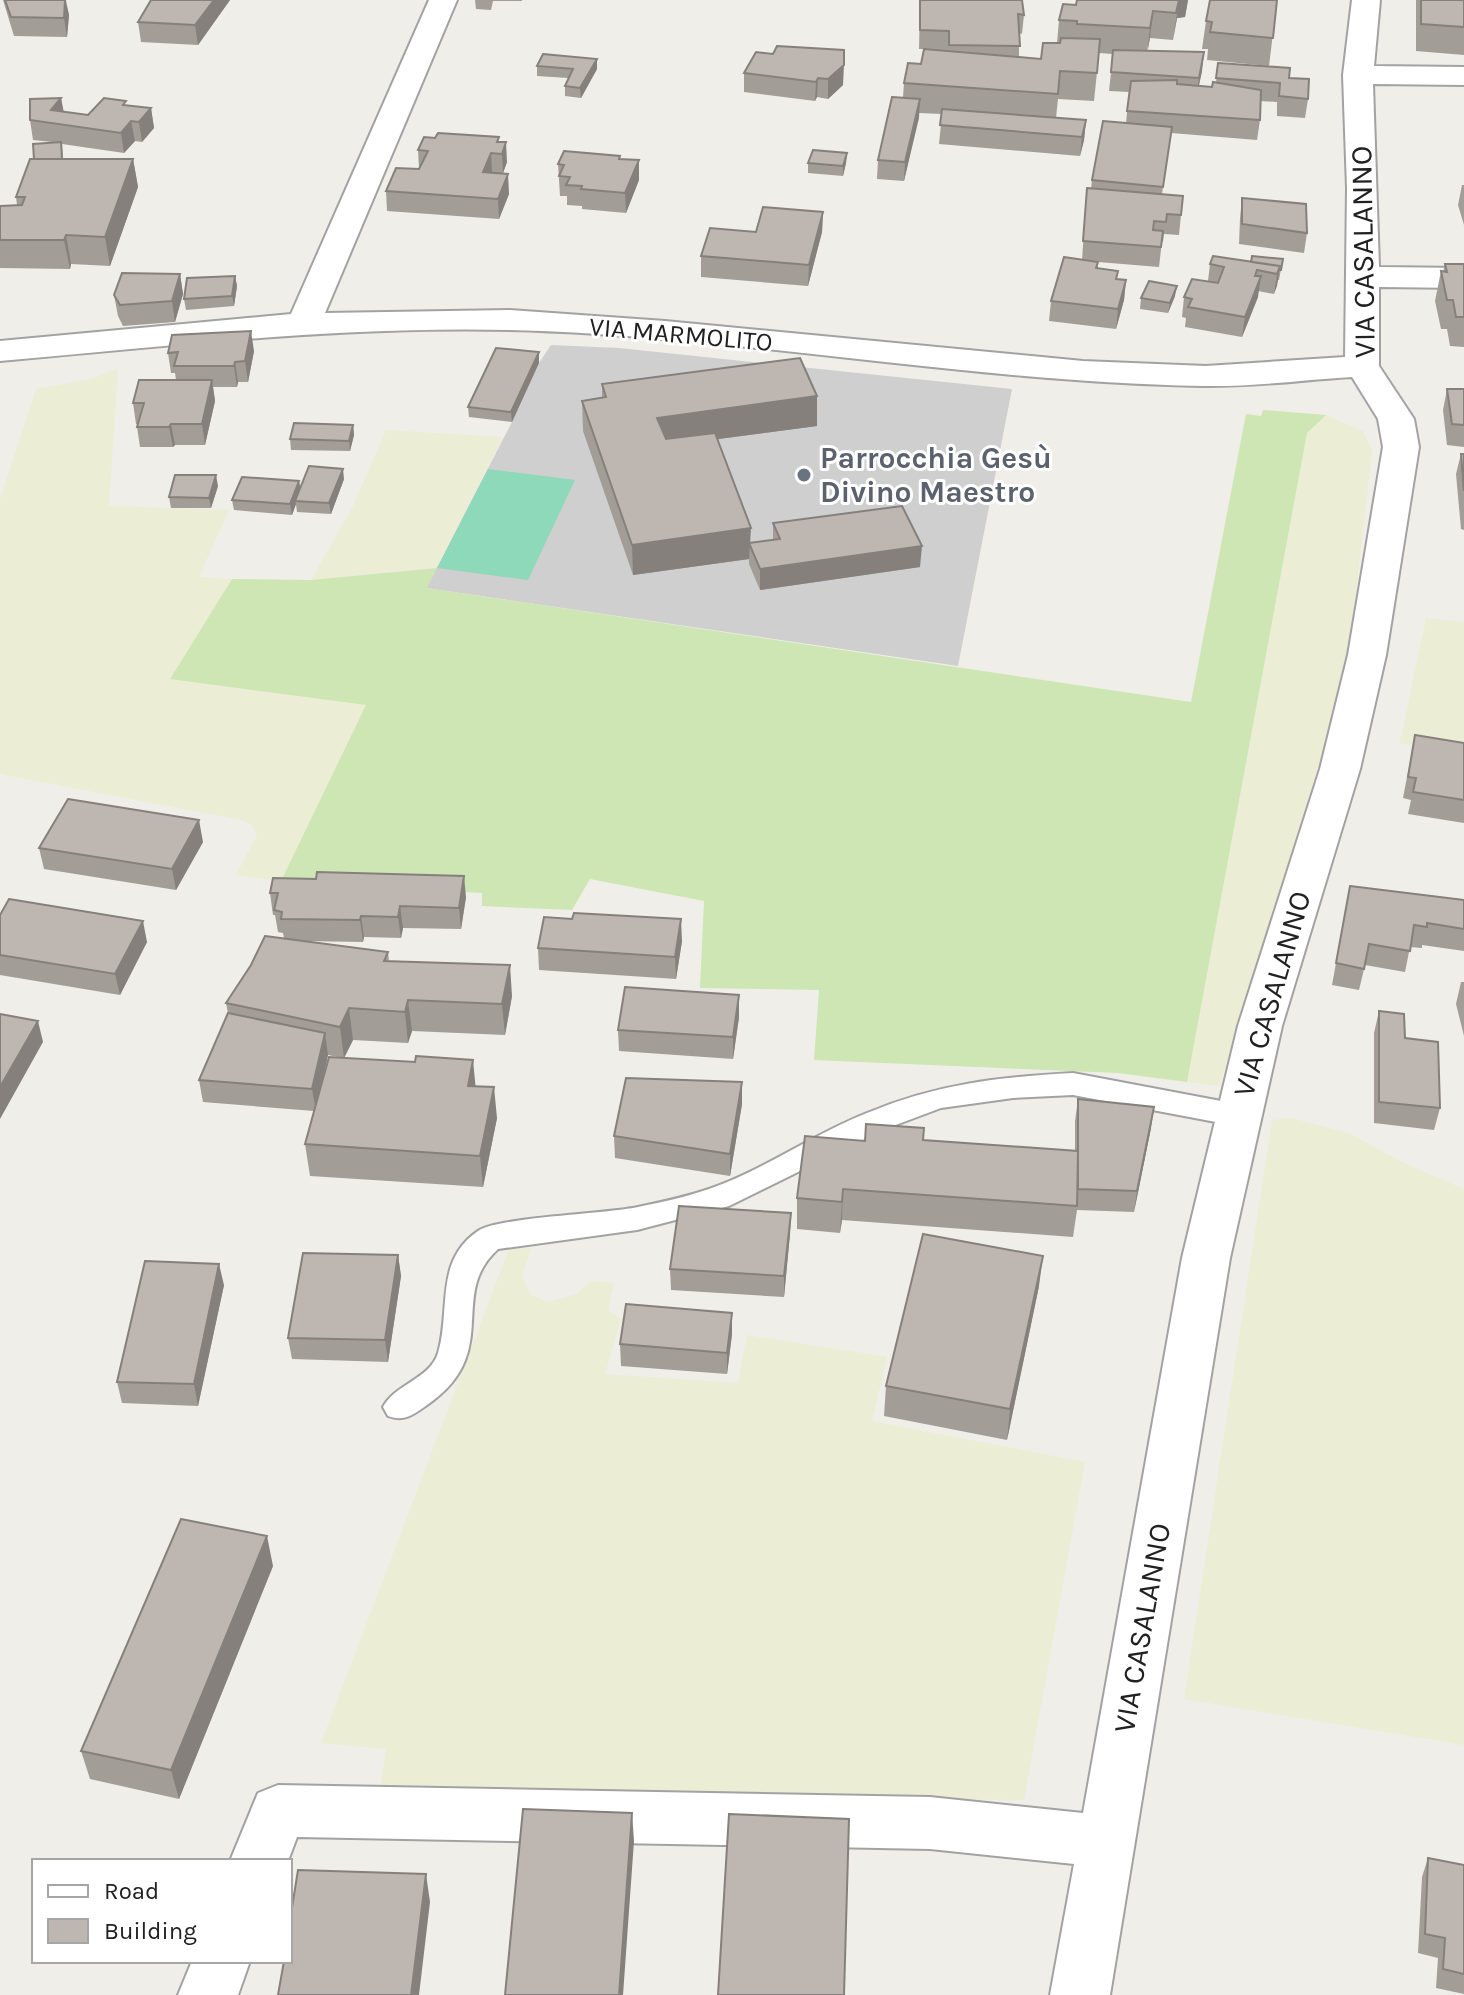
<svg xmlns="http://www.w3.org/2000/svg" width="1464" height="1995" viewBox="0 0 1464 1995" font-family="Karla,sans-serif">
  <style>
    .religious { fill: #cfcfcf }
    .farmland { fill: #ecedd5 }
    .grass { fill: #cde6b3 }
    .pitch { fill: #8dd9ba }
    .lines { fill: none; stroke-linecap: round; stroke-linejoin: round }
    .service-casing { stroke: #a2a2a2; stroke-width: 4 }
    .minor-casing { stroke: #a2a2a2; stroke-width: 4 }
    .service { fill: #fff; fill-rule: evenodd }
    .minor { fill: #fff; fill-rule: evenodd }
    .wall { fill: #a39d98; fill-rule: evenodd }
    .shaded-wall { fill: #85807c }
    .building { fill: #beb7b1; stroke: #85807c; stroke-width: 2 }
    .worship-dot { fill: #6b7280; stroke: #fff; stroke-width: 3 }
    .labels { text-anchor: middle; stroke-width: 6; stroke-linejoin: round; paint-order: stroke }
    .far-street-label { font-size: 26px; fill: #212121; stroke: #fff }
    .street-label { font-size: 30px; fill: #212121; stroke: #fff }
    .worship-label { font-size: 30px; font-weight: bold; fill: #5b616d; stroke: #fff; text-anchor: start }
  </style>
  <rect width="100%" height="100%" fill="#f0eee8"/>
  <path class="religious" d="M551,345L619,348L1012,389L958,666L426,588L512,422L539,363Z"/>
  <path class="farmland" d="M118,368L109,506L229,510L199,577L232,579L170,679L367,705L281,881L236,875L257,835L252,825L241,820L0,774V499L36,389L92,379Z
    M1326,415L1363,431L1372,451L1351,638L1324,748L1219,1086L1187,1082L1307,433Z
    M386,430L503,437L437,568L311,580L352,508Z
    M1426,618L1464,622V755L1400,743Z
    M1291,1118L1351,1134L1404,1163L1464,1189V1745L1184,1699L1272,1120Z
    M531,1248L522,1276L530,1294L546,1302L577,1294L590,1281L614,1283L608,1310L621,1319L605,1374L738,1383L747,1335L887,1357L872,1421L1085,1462L1024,1800L380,1790L386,1749L321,1743L509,1249Z"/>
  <path class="grass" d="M1263,410L1326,415L1307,433L1187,1082L1118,1073L814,1060L819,990L700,988L704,901L590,879L572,910L482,906V893L281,881L366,705L170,679L232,579L311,580L437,568L427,588L1191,702L1246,414L1261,416Z"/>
  <path class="pitch" d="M488,469L575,480L528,580L437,568Z"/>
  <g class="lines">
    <g class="service-casing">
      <path id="service" d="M1073,1073L1237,1104L1247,1107L1252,1115L1247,1123L1237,1126L1073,1095L1013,1098L941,1108L885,1129L729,1206L637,1230L498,1249C446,1296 504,1352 427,1405C413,1415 404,1422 388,1416L383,1407C395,1384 430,1379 438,1353C451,1310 434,1261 478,1231C498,1217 606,1214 638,1207C662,1202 686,1197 709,1189C764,1170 813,1134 867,1113C937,1084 998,1077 1073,1073Z"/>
    </g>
    <g class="minor-casing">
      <path id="minor" d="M429,0H457L325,313L510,310L665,321L1083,361L1206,366L1345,357L1347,188L1343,75L1352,0H1380L1374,66L1464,67V85L1373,84L1379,267L1464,268V288L1379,287V366L1414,419L1419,447L1386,655L1360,769L1282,1026L1230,1258L1110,1995H1050L1074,1864L930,1849L297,1837L288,1861H230L258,1793L278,1785L930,1797L1083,1813L1182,1258L1238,1026L1320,769L1348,655L1383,447L1378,419L1352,377C1302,380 1252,387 1202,386C970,382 741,336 510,330C339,326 170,346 0,361V341L291,314Z
        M192,1961H250L238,1995H178Z"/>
    </g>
    <use href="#service" class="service"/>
    <use href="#minor" class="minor"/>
  </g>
  <path class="wall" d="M3,0H66L69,15L67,37L14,36Z
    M151,0H230L198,45L141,42L138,22Z
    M475,0H522V1H493L491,10L476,9Z
    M920,0L1024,15L1022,34L1019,33V57L1041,59L1057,43L1059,20L1076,5L1188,0L1185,17L1177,18L1173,40L1150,38L1147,50L1202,71L1199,86L1212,87L1216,83L1218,63L1289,78L1308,99L1305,118L1277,116V102L1260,101V120L1257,140L1171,133L1162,194L1181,215L1179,235L1164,234L1163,242L1162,241L1159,267L1098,262V268L1118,271L1117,279L1126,280L1124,300L1116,329L1049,321L1051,301L1082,260L1087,188L1091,189L1092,180L1126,123L1129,92L1109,91L1113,54L1099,53L1094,101L1058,99L1056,118L1086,120L1084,140L1080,156L939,144L942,114L919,113L904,181L877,179L878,160L903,97L904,83L921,64L924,49H919Z
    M1277,0L1269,66L1207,60L1208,49H1202L1206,21Z
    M1416,0H1464V55L1416,51Z
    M756,52L843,85L828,99L817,97L815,101L744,92V73Z
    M597,59V69L581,98L565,96V86L568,78L537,76V66Z
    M61,98L63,112L88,115L127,105L151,108L154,128L142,142L135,141L124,153L62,144L63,159H133L138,187L110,266L71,264L70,269L0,268V206L17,205L16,197L34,159L52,142L33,140L30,120Z
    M499,142L507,162L503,173L509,194L499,219L387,211L386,191L419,169L418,150Z
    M847,153L846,163L843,176L808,173V163Z
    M621,159L639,180L626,213L582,209V206L567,205V196H560L558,164Z
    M1462,185H1464V225L1458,205Z
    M1242,198L1307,233L1304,253L1239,244L1240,218Z
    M823,212L822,232L808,286L701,277V256Z
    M1283,259L1279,280H1278L1274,294L1258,291V297L1242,337L1185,327L1186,318L1182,317L1184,297L1208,281L1210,264Z
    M1445,264H1464V347L1450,346L1447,329H1441L1435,301L1441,271L1443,272Z
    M180,274L183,294L175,322L123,326L118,316L114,295Z
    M235,276L237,286L234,306L186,310L184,299Z
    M1175,296L1168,313L1140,309L1141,298Z
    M254,351L248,382H238L237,387H213L215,401L205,445H175L173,447H140L137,427L138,424H136L133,403L176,380L175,373H171L168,353Z
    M539,352V363L512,422L469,417L468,407Z
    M602,384L817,396V426L718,439L751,543L773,540V523L920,567L760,590L749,564V559L633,575L583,431L582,401L602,398Z
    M1447,389H1464V447L1447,445L1443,410Z
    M353,425L354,435L350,451L291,450L290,439Z
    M1461,454H1464V530L1461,529L1456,474Z
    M344,479L331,514L297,512L296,504L292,515L234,510L232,500L299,481L300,488Z
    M218,486L211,508H171L169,497Z
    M1415,735L1464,743V823L1408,814L1411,800L1403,798Z
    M203,842L176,890L44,869L39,848Z
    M1350,886L1464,900V951L1422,945V948L1410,947L1405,972L1365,965L1359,990L1332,985Z
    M270,893L466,897L461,929L403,928L401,938L364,937L363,942L302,941L388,952L389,961L512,996L505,1035L412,1031L408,1043L353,1040L344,1058L476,1086L497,1118L483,1187L310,1176L305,1144L314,1111L203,1102L199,1080L228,1013L226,1003L284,938L283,933L278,932L275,915H273ZM328,1055L343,1058L322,1082Z
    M0,915L147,942L120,995L0,975Z
    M572,919L682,941L676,979L539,970L538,948Z
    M1461,982H1464V1036L1456,1004Z
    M1379,1011L1405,1038L1440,1108L1434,1130L1374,1123V1033Z
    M739,1017L733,1059L619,1051L618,1030Z
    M1078,1099L1151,1128L1134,1212L1077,1210L1073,1237L842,1220L840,1233L797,1229V1198L865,1141L923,1140L1075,1151V1121Z
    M742,1104L730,1176L615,1158L614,1136Z
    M791,1213L790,1234L784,1297L671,1290L670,1269Z
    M398,1255L401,1276L388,1362L292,1359L288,1338Z
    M224,1285L198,1406L122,1403L117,1382Z
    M1039,1286L1007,1440L884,1416L886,1386Z
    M732,1334L727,1374L621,1366L620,1344Z
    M273,1566L179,1799L90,1779L81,1751Z
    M1428,1858L1464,1865V1994L1436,1988L1438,1958L1418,1953L1422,1877Z"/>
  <path class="shaded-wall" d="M65,0L69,15L67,37L64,18Z
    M214,0H230L198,45L195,25Z
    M1179,0H1188L1185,17L1177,18L1173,40Z
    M1153,11L1150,38L1147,55L1150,28Z
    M1204,52L1202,71L1196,97L1199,78Z
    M597,59V69L581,98L580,88Z
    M844,65L843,85L828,99V79Z
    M818,78L817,97L815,101L816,82Z
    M61,98L65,118L51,110Z
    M920,99L919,118L904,181L905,162Z
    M151,108L154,128L142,142L139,122Z
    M1086,120L1084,140L1080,156L1082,137Z
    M131,121L135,141L124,153L121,133Z
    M506,142L507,162L503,173L502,154Z
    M491,153L492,172H483Z
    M847,153L846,163L843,176V166Z
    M133,159L138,187L110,266L105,237Z
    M639,160V180L626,213L625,193Z
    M508,174L509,194L499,219L498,199Z
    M823,212L822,232L808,286L809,265Z
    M66,235L71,264L70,269L64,240Z
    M1280,266L1277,286L1274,294L1277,274Z
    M180,274L183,294L175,322L172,301Z
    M235,276L237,286L234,306L232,296Z
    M1261,276L1258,297L1242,337L1245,317Z
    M1126,280L1124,300L1116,329L1118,309Z
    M1177,286L1175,296L1168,313L1170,303Z
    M251,331L254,351L248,382L245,361Z
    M539,352V363L512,422L511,412Z
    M235,362L238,382L237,387L234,366Z
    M212,380L215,401L205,445L202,424Z
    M817,396V426L658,447L657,418Z
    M171,424L175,445L173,447L169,427Z
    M353,425L354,435L350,451L349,441Z
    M343,469L344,479L331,514L329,503Z
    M216,475L218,486L211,508L209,498Z
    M299,481L301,492L295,501L296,504L292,515L290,504Z
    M751,528L749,559L633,575L632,545Z
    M922,546L920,567L760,590V569Z
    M199,820L203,842L176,890L172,869Z
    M464,876L466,897L461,929L459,908Z
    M400,906L403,928L401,938L398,917Z
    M361,916L364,937L363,942L360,920Z
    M681,919L682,941L676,979L675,957Z
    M143,921L147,942L120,995L115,974Z
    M510,965L512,996L505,1035L502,1004Z
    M739,995V1017L733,1059V1037Z
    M408,1000L412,1031L408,1043L405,1012Z
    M349,1008L353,1040L344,1058L340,1027Z
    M38,1021L43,1042L0,1119V1087Z
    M325,1033L328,1055L316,1111L312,1089Z
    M473,1060L476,1091L468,1086Z
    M742,1082V1104L730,1176V1154Z
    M494,1087L497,1118L483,1187L480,1156Z
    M1154,1107L1151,1128L1134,1212L1137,1191Z
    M843,1189L842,1220L840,1233L842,1202Z
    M791,1213L790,1234L784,1297V1276Z
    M398,1255L401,1276L388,1362L385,1340Z
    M1043,1256L1039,1286L1007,1440L1010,1409Z
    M219,1264L224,1285L198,1406L194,1384Z
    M732,1313V1334L727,1374V1353Z
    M267,1536L273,1566L179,1799L171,1770Z
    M632,1813L634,1841L623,1995H619Z
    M426,1874L430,1902L419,1995H411Z"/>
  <path class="building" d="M5,0H65L64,18L11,17Z
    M151,0H214L195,25L138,22Z
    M920,0H1022L1024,15L1018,14L1020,46L949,45V31L920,30Z
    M1077,0H1179L1176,13L1153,11L1150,28L1077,24V21L1059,20L1063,4L1076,5Z
    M1210,0H1277L1273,38L1210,32L1212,22L1206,21Z
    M1421,0H1464V27L1421,24Z
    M1061,38L1100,39L1097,73L1060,71L1058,94L904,83L908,63L921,64L924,49L1041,59L1043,43H1060Z
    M777,46L844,50V65L828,79L818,78L816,82L744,73L756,52L773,54Z
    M1113,50L1204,52L1199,78L1111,72Z
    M543,54L597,59L580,88L565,86L573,69L537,66Z
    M1218,63L1290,68L1289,78L1309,79L1308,99L1279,96L1280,83L1216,78Z
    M1177,80V84L1212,87L1213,82L1261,90L1260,120L1127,111L1131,81Z
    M892,97L920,99L905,162L878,160Z
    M61,98L51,110L88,115L104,98L126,101L123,105L151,108L139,122L131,121L121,133L30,120V99Z
    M942,109L1086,120L1082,137L940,125Z
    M1103,121L1172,127L1163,187L1092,180Z
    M438,133L499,137L497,142H506L502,154L491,153L483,172L508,174L498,199L386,191L396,168L419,169L428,151L418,150L424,137L435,138Z
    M61,142L62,159H34L33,144Z
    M813,150L847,153L843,166L808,163Z
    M564,151L620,156L619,159L639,160L625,193L581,189L582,186L566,185L570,177L559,176L564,165L558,164Z
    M30,159H133L105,237L66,235L64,240H0V206L22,205L25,197H16Z
    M1087,188L1183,196L1181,215L1167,214L1166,222L1154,221L1153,230L1163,231L1161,247L1083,241Z
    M1242,198L1306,204L1307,233L1242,224Z
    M763,207L823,212L809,265L701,256L710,228L756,232Z
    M1213,256L1280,266L1277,274L1257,270L1255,276H1261L1245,317L1188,307L1192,299L1184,297L1192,279L1218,283L1224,267L1210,264Z
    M1252,256L1283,259L1281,270H1280V266L1251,262Z
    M1064,257L1098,262L1096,268L1118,271L1116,279L1126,280L1118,309L1051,301Z
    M1445,264H1464V317H1456L1453,300H1447L1441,271L1447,272Z
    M122,273L180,274L172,301L120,305L114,295Z
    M235,276L232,296L184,299L187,278Z
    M1149,281L1177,286L1170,303L1141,298Z
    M251,331L245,361L235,362L234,366H174L178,352L168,353L172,335Z
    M496,348L539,352L511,412L468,407Z
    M800,358L817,396L657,418L666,439L715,433L751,528L632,545L582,401L606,397L602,384Z
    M139,380H212L202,424H171L169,427H137L144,403H133Z
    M1447,389H1464V425L1452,424Z
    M294,423L353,425L349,441L290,439Z
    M1461,454H1464V491Z
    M309,466L343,469L329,503L295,501Z
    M175,475H216L209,498L169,497Z
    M242,477L299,481L290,504L232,500Z
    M902,506L922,546L760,569L749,543L780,539L773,523Z
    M1415,735L1464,743V800L1413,792L1416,778L1408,777Z
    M68,799L199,820L172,869L39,848Z
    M317,872L464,876L459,908L400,906L398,917L361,916L360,920L281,919L282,912L274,910L278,893H270L273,878L316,879Z
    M1350,886L1464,900V929L1427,923V927L1414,925L1410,951L1369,944L1364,969L1336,963Z
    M9,899L143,921L115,974L0,955V915Z
    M574,913L681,919L675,957L538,948L544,917L572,919Z
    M265,936L388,952L384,961L510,965L502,1004L408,1000L405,1012L349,1008L340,1027L226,1003L251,965Z
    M625,987L739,995L733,1037L618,1030Z
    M1379,1011L1404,1014L1405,1038L1438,1042L1440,1108L1379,1102Z
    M228,1013L325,1033L312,1089L199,1080Z
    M0,1014L38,1021L0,1087Z
    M416,1056L473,1060L468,1086L494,1087L480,1156L305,1144L329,1057L415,1062Z
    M626,1078L742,1082L730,1154L614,1136Z
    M1078,1099L1154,1107L1137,1191L1078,1189Z
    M866,1124L924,1128L923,1140L1078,1151L1077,1206L843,1189L842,1202L797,1198L805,1136L865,1141Z
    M679,1206L791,1213L784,1276L670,1269Z
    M923,1234L1043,1256L1010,1409L886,1386Z
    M303,1253L398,1255L385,1340L288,1338Z
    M145,1261L219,1264L194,1384L117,1382Z
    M626,1304L732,1313L727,1353L620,1344Z
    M181,1519L267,1536L171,1770L81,1751Z
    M523,1809L632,1813L619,1995H505Z
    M729,1814L849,1819L844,1995H718Z
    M1428,1858L1464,1865V1974L1443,1969L1445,1938L1425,1934Z
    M298,1870L426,1874L411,1995H278L284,1961H290V1920Z"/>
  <circle class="worship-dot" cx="804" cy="475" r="8"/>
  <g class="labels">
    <g class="far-street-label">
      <text transform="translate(681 334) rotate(5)" y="9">VIA MARMOLITO</text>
    </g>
    <g class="street-label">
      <text transform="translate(1363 252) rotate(-91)" y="10">VIA CASALANNO</text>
      <text transform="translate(1272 994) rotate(-74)" y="10">VIA CASALANNO</text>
      <text transform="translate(1142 1628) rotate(-80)" y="10">VIA CASALANNO</text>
    </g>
    <g class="worship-label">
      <text x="820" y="468">Parrocchia Gesù<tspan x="820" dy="34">Divino Maestro</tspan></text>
    </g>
  </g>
  <rect x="32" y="1859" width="260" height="104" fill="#ffffff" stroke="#a6a6a6" stroke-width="2"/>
  <rect x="48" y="1885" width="40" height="12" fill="#ffffff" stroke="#a6a6a6" stroke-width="2"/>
  <text x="104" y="1899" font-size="24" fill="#212121">Road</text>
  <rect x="48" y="1919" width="40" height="24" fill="#beb7b1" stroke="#a6a6a6" stroke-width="2"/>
  <text x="104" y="1939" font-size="24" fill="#212121">Building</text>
</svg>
